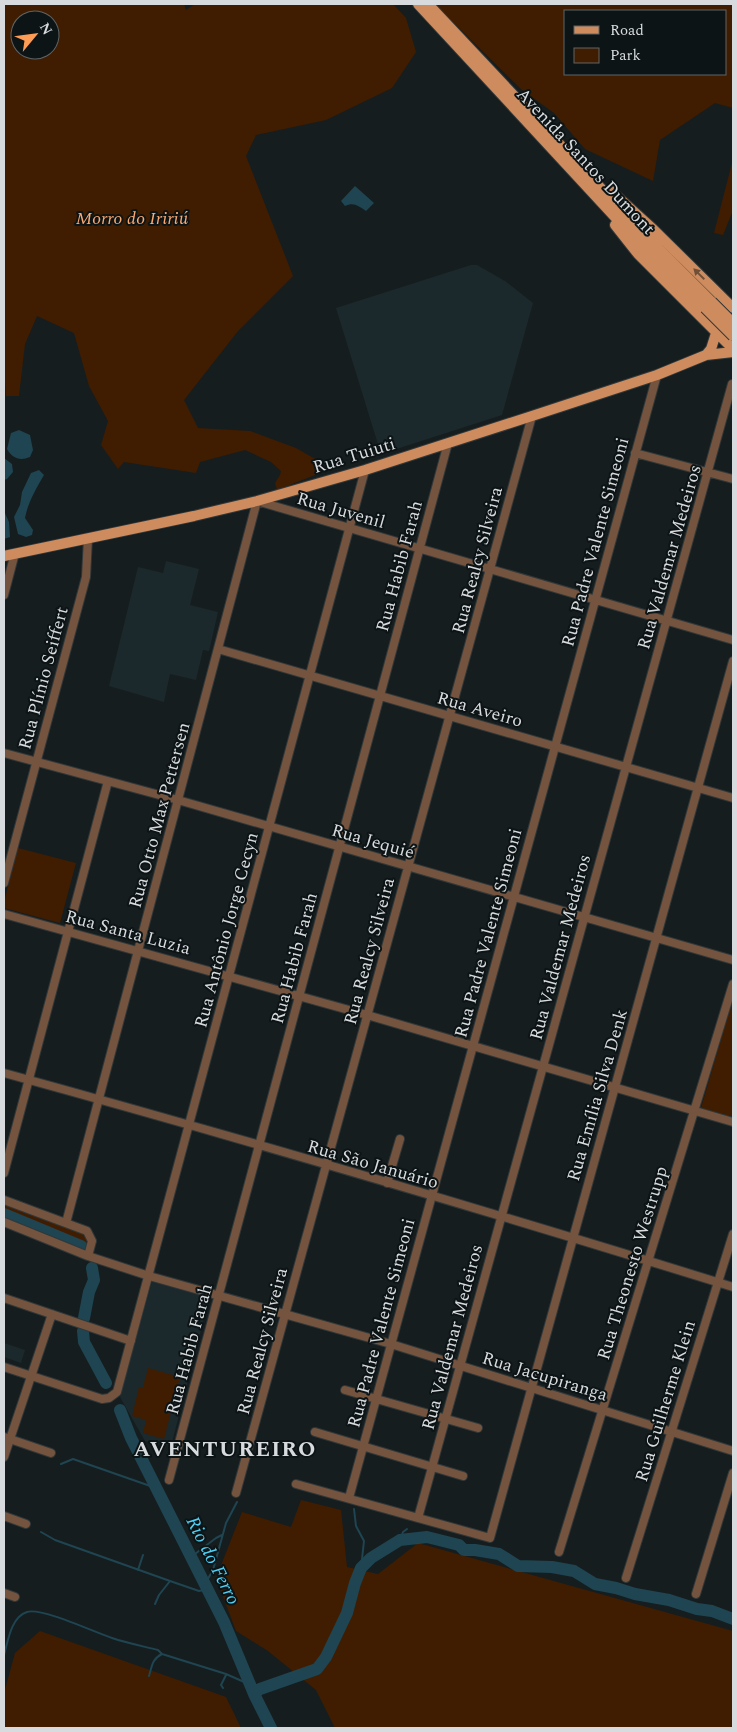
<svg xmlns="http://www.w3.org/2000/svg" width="737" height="1732" viewBox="0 0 737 1732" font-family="Spectral,serif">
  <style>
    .built { fill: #1b292d }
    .green { fill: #401d00; fill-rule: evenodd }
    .water { fill: #1e4551 }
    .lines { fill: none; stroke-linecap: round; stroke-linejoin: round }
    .stream { stroke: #1e4551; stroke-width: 2 }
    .river { stroke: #1e4551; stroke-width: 12 }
    .minor-casing { stroke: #31383a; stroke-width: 10 }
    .major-casing { stroke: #31383a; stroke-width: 12 }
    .minor { stroke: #74543e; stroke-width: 8 }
    .major { stroke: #ce8b5d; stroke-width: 10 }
    .major-bridge-casing { stroke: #31383a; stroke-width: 12; stroke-linecap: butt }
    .major-bridge { stroke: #ce8b5d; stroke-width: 10 }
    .oneway { fill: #6e503a }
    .labels { text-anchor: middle; stroke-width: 4; stroke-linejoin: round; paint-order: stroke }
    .street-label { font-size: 18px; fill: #d7dbdd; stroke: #0d1416 }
    .park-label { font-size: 18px; font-style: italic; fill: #faa970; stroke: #0d1416 }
    .water-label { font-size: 19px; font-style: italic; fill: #51d0f4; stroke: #0d1416 }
    .district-label { font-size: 22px; font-weight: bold; letter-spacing: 1px; fill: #d7dbdd; stroke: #0d1416 }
  </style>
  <rect width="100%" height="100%" fill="#161d1f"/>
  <path class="built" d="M471,265H477L505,281L533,303L502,415L381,454L336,308Z
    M166,561L199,569L190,605L218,612L209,651L203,650L196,680L170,674L164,702L109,686L138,567L163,573Z
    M152,1282L203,1296L206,1297L208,1303L171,1446L145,1441L120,1397Z
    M4,1343L25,1350L21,1363L4,1357Z"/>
  <path class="green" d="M4,4H184L186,10L195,4H393L406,18L416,52L392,88L326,120L256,135L246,156L293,276L238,331L184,400L198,428L250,431L296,448L317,460L319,467L315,475L277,490L275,483L280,475L281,471L271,462L245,450L200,462L196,473L124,462L118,469L101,445L108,421L89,386L74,333L37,316L25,344L19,396H6L4,368ZM20,20H50V50H20Z
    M435,4H733V108L715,103L660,140L653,181L585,149L554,113L521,89ZM726,11V74H566V11Z
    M733,159V210L723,235L714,233Z
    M18,848L76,863L60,923L4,908V902Z
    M733,999V1117L701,1108Z
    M4,1202L81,1230L89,1239L87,1247L84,1248L4,1218Z
    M148,1368L180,1377L164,1439L143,1433L146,1420L132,1416L139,1387H143Z
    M301,1500L341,1510L347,1567L378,1574L418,1543L733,1631V1728H335L316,1690L268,1651L236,1631L216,1578L242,1512L291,1527Z
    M40,1631L226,1697L241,1728H4V1693L15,1653Z"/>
  <path class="water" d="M355,186L374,203L366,211C358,206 354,202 345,206L341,201Z
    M19,430L30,435L33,450L30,457C20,461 13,459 7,449L11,433Z
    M4,458L12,464L13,472L7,479L4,480Z
    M39,470L44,475C36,489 28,502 25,518L33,530L32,535L26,537L18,534L14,517L20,505L22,492L31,473Z
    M4,511L9,522L10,537L4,539Z"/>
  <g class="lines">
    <path class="stream" d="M61,1464L73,1459L156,1488
      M354,1509L356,1526L364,1541L361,1568
      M41,1532L55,1540L170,1581L199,1591L208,1589
      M400,1540L403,1532L407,1529
      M191,1557L216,1538L222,1535
      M138,1570L143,1555
      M205,1584L213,1570L226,1523L237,1502
      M155,1604L159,1595L170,1581
      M4,1655C8,1641 11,1617 27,1612C41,1607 96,1633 112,1638C127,1643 142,1646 158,1650L162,1654L226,1674L251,1685
      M149,1676C152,1666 152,1659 162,1654
      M223,1688L221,1685L226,1675"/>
    <path class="river" d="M4,1214L81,1246
      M84,1318L89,1292L94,1280L92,1268
      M83,1331L84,1342L106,1383
      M120,1410L131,1438L224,1622L254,1694L271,1728
      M254,1694L260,1689L317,1669L326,1657L347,1613L355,1583L361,1568L371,1558L400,1540L427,1537L459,1545L464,1550H475L499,1554L518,1566L552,1567L574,1571L595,1584L616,1588L635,1594L669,1600L697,1609L712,1611L733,1619"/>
    <g class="minor-casing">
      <path id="minor" d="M635,453L733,479
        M4,595L15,553
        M218,649L733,798
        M4,753L178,800L733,960
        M4,883L86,577L88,538
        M4,914L367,1015L733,1122
        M4,1073C248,1140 491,1212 733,1287
        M4,1173L108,781
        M387,1183L400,1139
        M4,1200L87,1231L92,1241L88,1256
        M4,1222L88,1256L149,1276L391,1344L733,1451
        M66,1223L257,501L733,640
        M4,1298L131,1341
        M4,1367L102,1399L109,1398L117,1392L365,470
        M345,1390L478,1428
        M315,1432L463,1476
        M4,1437L51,1453
        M4,1457L52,1314
        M169,1480L448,443
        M296,1484L490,1538L733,661
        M236,1493L532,416
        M349,1498L657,375
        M4,1516L26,1524
        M418,1518L732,384
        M559,1552L733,984
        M626,1578L733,1234
        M4,1593L15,1597
        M696,1594L733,1473"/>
    </g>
    <g class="major-casing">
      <path id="major" d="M418,4L639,243L705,308
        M428,4L642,232L712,302
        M610,190L654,230L733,308
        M615,225L638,254L733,349
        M706,355L711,349L718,327
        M4,556L194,516L257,501L365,470L532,416L657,375L706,355L733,352"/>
    </g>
    <use href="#minor" class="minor"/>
    <use href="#major" class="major"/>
    <g class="major-bridge-casing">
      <path id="major-bridge" d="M712,302L733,323
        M705,308L733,336"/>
    </g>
    <use href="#major-bridge" class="major-bridge"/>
  </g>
  <defs><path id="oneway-solid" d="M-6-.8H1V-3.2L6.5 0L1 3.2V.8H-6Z" transform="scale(1.25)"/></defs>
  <use class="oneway" href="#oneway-solid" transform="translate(699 274) rotate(-135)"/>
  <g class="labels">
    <g class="street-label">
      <text transform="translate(586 161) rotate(47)" y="6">Avenida Santos Dumont</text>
      <text transform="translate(354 455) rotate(-17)" y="6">Rua Tuiuti</text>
      <text transform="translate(341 510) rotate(16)" y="6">Rua Juvenil</text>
      <text transform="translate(595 542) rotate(-75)" y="6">Rua Padre Valente Simeoni</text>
      <text transform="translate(669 557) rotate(-74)" y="6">Rua Valdemar Medeiros</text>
      <text transform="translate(477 560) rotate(-75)" y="6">Rua Realcy Silveira</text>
      <text transform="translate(399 566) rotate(-75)" y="6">Rua Habib Farah</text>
      <text transform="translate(43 678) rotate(-75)" y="6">Rua Plínio Seiffert</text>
      <text transform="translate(480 709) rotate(16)" y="6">Rua Aveiro</text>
      <text transform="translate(159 815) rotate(-75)" y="6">Rua Otto Max Pettersen</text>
      <text transform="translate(373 841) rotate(16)" y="6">Rua Jequié</text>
      <text transform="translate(226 930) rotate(-75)" y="6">Rua Antônio Jorge Cecyn</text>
      <text transform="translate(128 932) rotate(15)" y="6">Rua Santa Luzia</text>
      <text transform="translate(488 933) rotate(-75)" y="6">Rua Padre Valente Simeoni</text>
      <text transform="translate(560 947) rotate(-75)" y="6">Rua Valdemar Medeiros</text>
      <text transform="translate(369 951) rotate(-75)" y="6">Rua Realcy Silveira</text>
      <text transform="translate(294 958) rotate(-75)" y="6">Rua Habib Farah</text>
      <text transform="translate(597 1095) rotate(-74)" y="6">Rua Emília Silva Denk</text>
      <text transform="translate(373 1164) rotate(16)" y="6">Rua São Januário</text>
      <text transform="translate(632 1263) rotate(-73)" y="6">Rua Theonesto Westrupp</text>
      <text transform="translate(381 1323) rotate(-75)" y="6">Rua Padre Valente Simeoni</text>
      <text transform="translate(452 1337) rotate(-75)" y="6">Rua Valdemar Medeiros</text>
      <text transform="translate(262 1341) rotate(-75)" y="6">Rua Realcy Silveira</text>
      <text transform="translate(189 1349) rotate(-75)" y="6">Rua Habib Farah</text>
      <text transform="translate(545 1376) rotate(17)" y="6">Rua Jacupiranga</text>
      <text transform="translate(665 1401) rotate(-73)" y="6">Rua Guilherme Klein</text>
    </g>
    <g class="park-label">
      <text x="132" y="224">Morro do Iririú</text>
    </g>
    <g class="water-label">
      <text transform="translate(214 1560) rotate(63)" y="7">Rio do Ferro</text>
    </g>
    <g class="district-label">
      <text x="225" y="1456">AVENTUREIRO</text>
    </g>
  </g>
  <rect width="737" height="1732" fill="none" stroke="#d7dbdd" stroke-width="10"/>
  <rect x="564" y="10" width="162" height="65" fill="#0d1416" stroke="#5e6466"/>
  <rect x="574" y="26" width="25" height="8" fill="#ce8b5d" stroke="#5e6466"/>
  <text x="610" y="35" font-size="15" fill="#d7dbdd">Road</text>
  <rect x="574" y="48" width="25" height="15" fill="#401d00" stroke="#5e6466"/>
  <text x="610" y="60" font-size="15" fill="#d7dbdd">Park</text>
  <g transform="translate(35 35) rotate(61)"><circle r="24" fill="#0d1416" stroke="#5e6466"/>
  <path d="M0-4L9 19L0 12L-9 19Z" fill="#fd9c55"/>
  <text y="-8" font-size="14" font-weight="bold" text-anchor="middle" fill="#d7dbdd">N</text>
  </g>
</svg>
